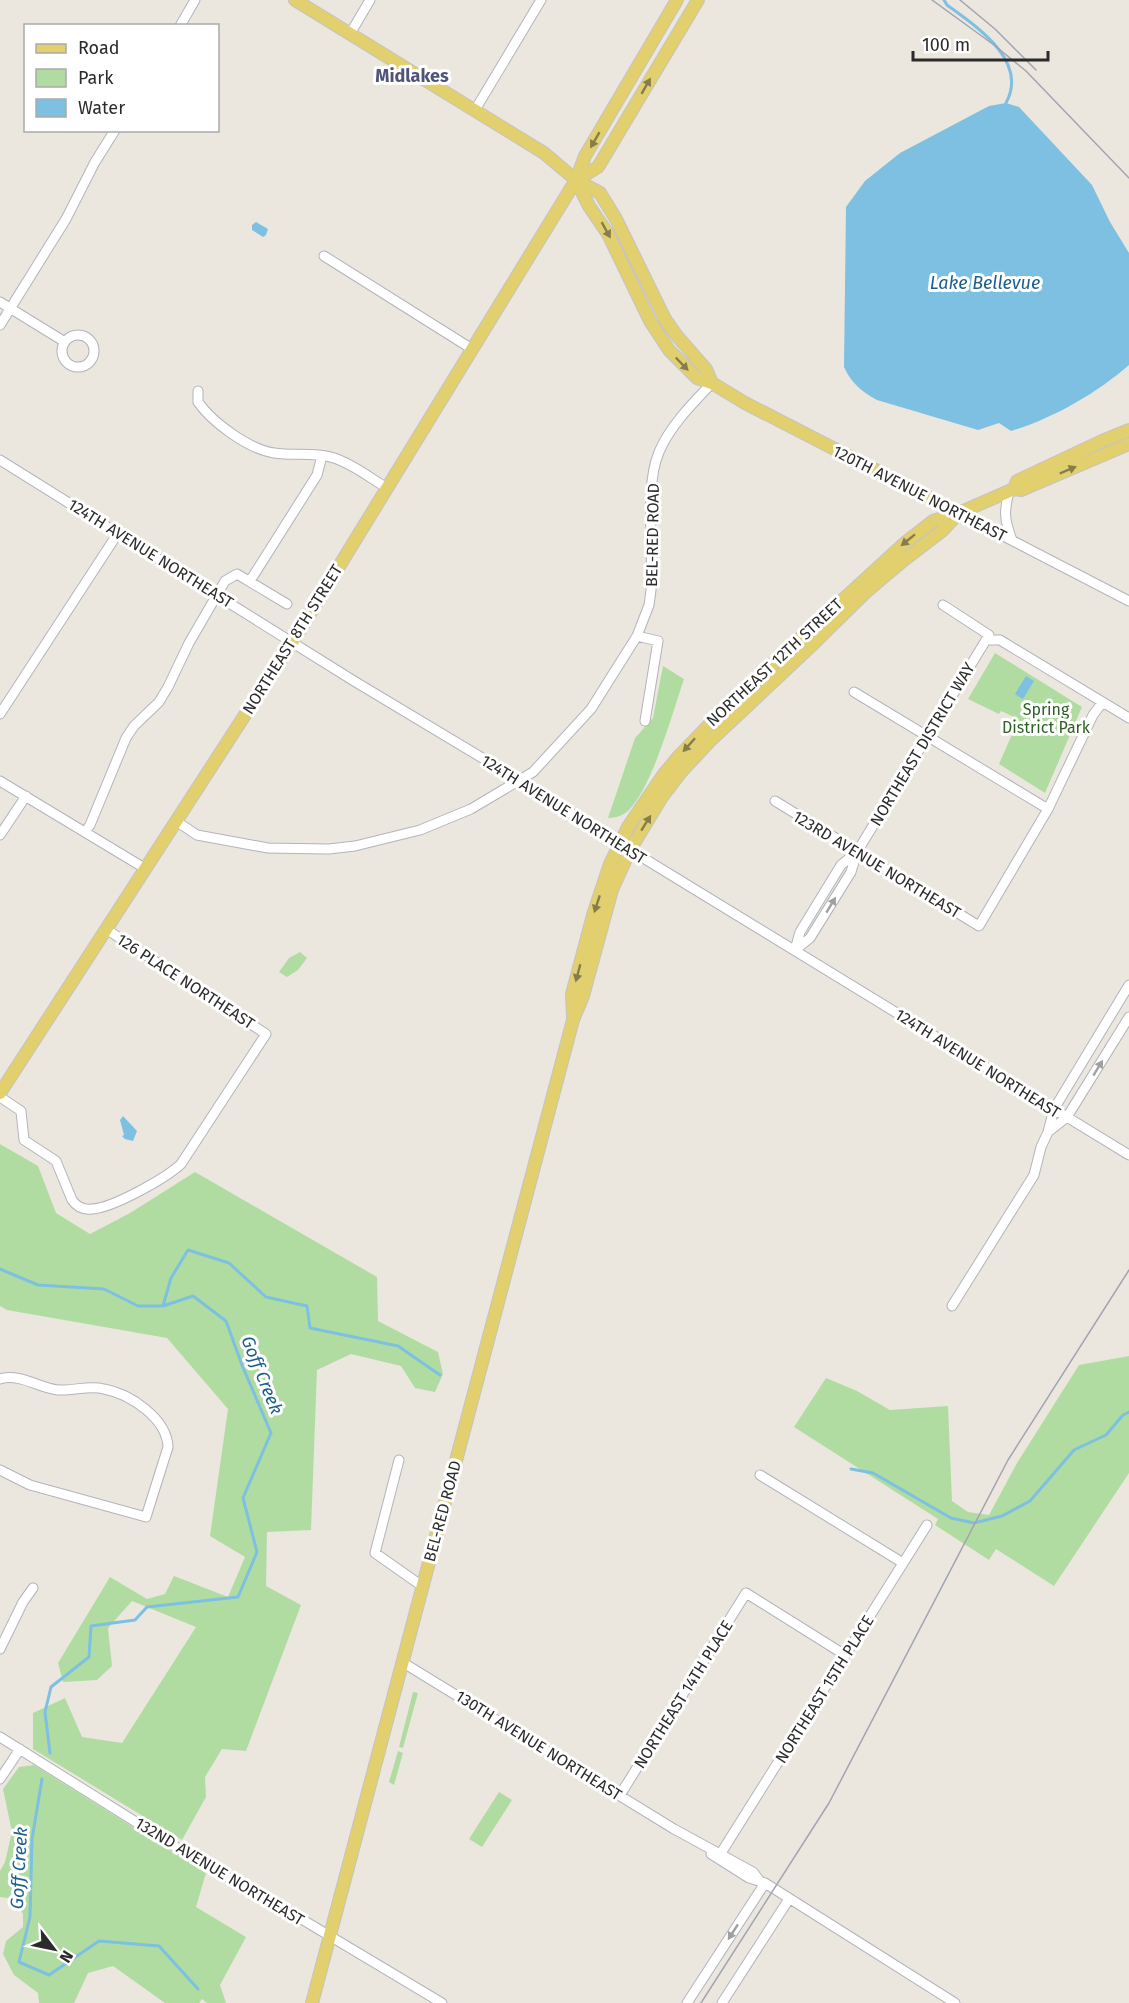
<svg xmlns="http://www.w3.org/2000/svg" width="1129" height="2003" viewBox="0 0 1129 2003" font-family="'Fira Sans',sans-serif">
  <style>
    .green { fill: #b1dca1 }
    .water { fill: #7dc0e2 }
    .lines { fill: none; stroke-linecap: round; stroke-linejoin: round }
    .stream { stroke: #7dc0e2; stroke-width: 3 }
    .minor-casing { stroke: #b2b4bd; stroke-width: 11 }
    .major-casing { stroke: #c4c4c4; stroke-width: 14 }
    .minor { stroke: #fff; stroke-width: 9 }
    .major { stroke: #e2cf6d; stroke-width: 12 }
    .tram { stroke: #a2a3b3; stroke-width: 1.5 }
    .oneway { fill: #867d4c }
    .oneway2 { fill: #a0a0a0 }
    .labels { text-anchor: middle; stroke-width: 6; stroke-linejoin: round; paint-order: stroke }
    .street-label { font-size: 16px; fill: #2b2b2b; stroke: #fff }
    .park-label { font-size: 16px; fill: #2b6122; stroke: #fff }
    .neighbourhood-label { font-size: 18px; font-weight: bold; fill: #505477; stroke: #fff }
    .water-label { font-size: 18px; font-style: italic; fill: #1c5e8e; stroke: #fff }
  </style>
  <rect width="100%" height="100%" fill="#ebe7df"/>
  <path class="green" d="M995,653L1082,707L1045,793L999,764L1017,723L1015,721L1016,718L1001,711L999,714L968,699Z
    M663,666L684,679C672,714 653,785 629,810C623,816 615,818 608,818L635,738L653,718Z
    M300,952L307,958L298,970L287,977L279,972L289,958Z
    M0,1144L38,1166L56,1213L90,1234L130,1213L195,1172L377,1277L378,1321L438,1352L443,1374L435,1392L415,1388L401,1366L351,1354L317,1370L311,1530L267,1532L266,1586L301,1605L246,1751L222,1749L205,1777L206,1797L182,1840L33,1749V1713L65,1698L82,1737L122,1743L196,1627L132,1601L108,1628L112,1666L97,1680L63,1682L58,1663L110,1577L147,1599L165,1594L174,1576L228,1597L245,1557L210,1536L228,1409L167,1338L7,1310L0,1306Z
    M1129,1356V1473L1054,1586L996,1549L989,1560L935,1525L938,1519L794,1427L826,1378L857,1391L890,1410L948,1406L952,1501L968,1512L989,1515L1017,1463L1079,1365Z
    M413,1692L418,1693L403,1748L399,1747Z
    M398,1751L403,1753L394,1785L389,1782Z
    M34,1765L206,1873L196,1907L246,1937L220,1985L226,2003H207L202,1999L199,2003H165L113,1966L88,1973L74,2003H39L38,1993L14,1975L3,1954L6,1941L23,1927V1914L15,1899L0,1897V1871L5,1862L12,1832L3,1789L19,1767Z
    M499,1792L512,1800L482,1847L469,1839Z"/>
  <path class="water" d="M1006,103L1019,107L1092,185L1110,222L1129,253V365C1097,393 1052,419 1011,431L999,423L978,430L877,400C862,392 851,383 844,367L846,207L865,181L900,153L989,106Z
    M256,222L268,229L266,235L263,237L252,230V225Z
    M1026,676L1034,681L1023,699L1015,694Z
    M123,1116L137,1131L133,1141L125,1139L122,1136L124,1135L120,1120Z"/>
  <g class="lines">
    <path class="stream" d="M944,0L947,5C977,27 1029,61 1006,103
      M0,1269L38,1285L104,1289L138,1306H163L171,1278L188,1250L229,1263L266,1297L307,1306L310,1328L398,1346L440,1375
      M851,1469L873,1473L951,1518L974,1523L1002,1516L1030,1501L1074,1450L1106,1435L1123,1415L1129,1412
      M50,1753L45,1712L51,1687L89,1657L91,1626L135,1620L147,1607L238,1597L257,1552L243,1498L271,1433L242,1365L226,1321L193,1296L163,1306
      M42,1779L32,1839L30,1917L19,1962L49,1975L99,1941L159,1946L198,1989"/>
    <g class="minor-casing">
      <path id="minor" d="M180,26L195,0
        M350,34L370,0
        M475,110L541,0
        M324,256L472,349
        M0,302L65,342
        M0,325L66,219L95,162L115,130
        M62 351a16 16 0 1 1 32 0a16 16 0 1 1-32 0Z
        M198,391V402C212,422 248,449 274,453C293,456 316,452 334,458C353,464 370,478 387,488
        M0,460L354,681L519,780L609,837L1129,1155
        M1009,491C1004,512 1004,519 1012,540
        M959,513L1129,601
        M250,581L317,475L322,456
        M943,605L989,635
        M637,636L658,641L645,721
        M854,692L1048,809
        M0,714L118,533
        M0,781L146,869
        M775,801L979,926L1048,809L1093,715L1102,703
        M176,821L197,835L268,848L329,849L355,846L420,830L471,809L533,772L591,709L637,636L649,605L651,590C654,551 644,487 659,452C670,426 692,404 712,383
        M85,832L90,825L126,738L134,726L159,702L168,687L189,643L225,581L237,574L287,604
        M0,835L26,796
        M795,950L810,938L851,872L857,852L986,640H1000L1129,718
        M795,950L800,932L841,865L857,852
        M0,1097L21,1111L24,1140L56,1161L72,1200C77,1207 84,1210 92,1209C113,1208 166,1178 181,1164L266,1034L106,929
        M1048,1132L1054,1109L1129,985
        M952,1306L1034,1175L1041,1147L1048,1132L1067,1117L1129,1017
        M0,1379C20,1373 39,1388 58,1390C74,1391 89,1385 104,1389C131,1394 167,1419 168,1447L146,1517L30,1485L0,1470
        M399,1460L375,1553L422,1586
        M760,1475L903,1563
        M0,1649L23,1602L33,1588
        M402,1662L674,1829L753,1872L759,1880
        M0,1737L195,1859L283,1908L442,2003
        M0,1779L20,1749
        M620,1795L746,1593L845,1655
        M721,1853L927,1525
        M711,1854L749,1878L765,1883L955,2003
        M687,2003L765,1883
        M722,2003L789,1899"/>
    </g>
    <g class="major-casing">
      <path id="major" d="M295,0L544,153L576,180L600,193L616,219L665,319L677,336L706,369L712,383
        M576,180L589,206L608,234L650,321L669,350L697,378L712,383L745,403L959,513
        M576,180L598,167L698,0
        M1014,489L1017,481L1102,441L1129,430
        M573,1017L572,994L593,915L610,864L628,827L664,774L679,756L730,703L906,542L933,521L959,513L1014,489L1021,490L1129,444
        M0,1093L300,630L576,180L585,156L677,0
        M312,2003L573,1020L583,996L612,890L630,850L662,797L681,772L710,741L809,648L866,592L904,560L942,531L959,513"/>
    </g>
    <use href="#minor" class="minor"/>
    <use href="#major" class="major"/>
    <path class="tram" d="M932,0L994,45L1026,71L1129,178
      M960,0L995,29L1036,70
      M701,2003L829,1803L1008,1460L1129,1270"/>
  </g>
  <defs><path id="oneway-solid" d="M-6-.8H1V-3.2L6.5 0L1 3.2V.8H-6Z" transform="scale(1.5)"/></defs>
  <g class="oneway">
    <use href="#oneway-solid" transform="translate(646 86) rotate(-60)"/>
    <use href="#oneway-solid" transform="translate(595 140) rotate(120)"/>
    <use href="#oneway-solid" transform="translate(606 230) rotate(61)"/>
    <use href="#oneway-solid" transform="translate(682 364) rotate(46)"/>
    <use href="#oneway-solid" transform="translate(1068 470) rotate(-23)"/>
    <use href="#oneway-solid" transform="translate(908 540) rotate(141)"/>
    <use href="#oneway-solid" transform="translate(689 745) rotate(132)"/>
    <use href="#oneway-solid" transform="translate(646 823) rotate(-58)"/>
    <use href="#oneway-solid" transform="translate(597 904) rotate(108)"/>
    <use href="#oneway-solid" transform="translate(578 973) rotate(105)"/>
  </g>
  <g class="oneway2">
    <use href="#oneway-solid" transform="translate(831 905) rotate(-59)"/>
    <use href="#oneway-solid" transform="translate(1098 1068) rotate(-59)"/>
    <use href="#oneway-solid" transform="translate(733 1932) rotate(123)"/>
  </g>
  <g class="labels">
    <g class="street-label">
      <text transform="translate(920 493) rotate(27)" y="6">120TH AVENUE NORTHEAST</text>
      <text transform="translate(652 535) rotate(-89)" y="6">BEL-RED ROAD</text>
      <text transform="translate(151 553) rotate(32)" y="6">124TH AVENUE NORTHEAST</text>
      <text transform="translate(292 639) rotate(-58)" y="6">NORTHEAST 8TH STREET</text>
      <text transform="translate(774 662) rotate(-43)" y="6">NORTHEAST 12TH STREET</text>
      <text transform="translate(922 744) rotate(-59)" y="6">NORTHEAST DISTRICT WAY</text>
      <text transform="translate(564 809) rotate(32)" y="6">124TH AVENUE NORTHEAST</text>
      <text transform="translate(877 864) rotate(31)" y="6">123RD AVENUE NORTHEAST</text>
      <text transform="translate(186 981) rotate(33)" y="6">126 PLACE NORTHEAST</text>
      <text transform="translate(978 1063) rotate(32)" y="6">124TH AVENUE NORTHEAST</text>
      <text transform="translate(442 1511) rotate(-75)" y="6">BEL-RED ROAD</text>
      <text transform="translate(824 1689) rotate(-58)" y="6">NORTHEAST 15TH PLACE</text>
      <text transform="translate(683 1694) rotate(-58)" y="6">NORTHEAST 14TH PLACE</text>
      <text transform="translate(539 1745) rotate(32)" y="6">130TH AVENUE NORTHEAST</text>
      <text transform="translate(220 1871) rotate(31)" y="6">132ND AVENUE NORTHEAST</text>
    </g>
    <g class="park-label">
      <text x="1046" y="715">Spring<tspan x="1046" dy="18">District Park</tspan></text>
    </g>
    <g class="neighbourhood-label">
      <text x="412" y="82">Midlakes</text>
    </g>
    <g class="water-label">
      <text x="985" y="289">Lake Bellevue</text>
      <text transform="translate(262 1375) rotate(68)" y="6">Goff Creek</text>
      <text transform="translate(19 1868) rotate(-87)" y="6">Goff Creek</text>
    </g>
  </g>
  <rect x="24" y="24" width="195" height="108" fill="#ffffff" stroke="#aaaaaa" stroke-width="1.5"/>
  <rect x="36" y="44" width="30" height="9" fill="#e2cf6d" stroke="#aaaaaa" stroke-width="1.5"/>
  <text x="78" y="54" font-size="18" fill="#2b2b2b">Road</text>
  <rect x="36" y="69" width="30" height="18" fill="#b1dca1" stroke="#aaaaaa" stroke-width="1.5"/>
  <text x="78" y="84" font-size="18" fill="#2b2b2b">Park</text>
  <rect x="36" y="99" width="30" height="18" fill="#7dc0e2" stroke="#aaaaaa" stroke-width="1.5"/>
  <text x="78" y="114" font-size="18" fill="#2b2b2b">Water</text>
  <g transform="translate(54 1949) rotate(122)" stroke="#ffffff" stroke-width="4.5" paint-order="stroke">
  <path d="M0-4.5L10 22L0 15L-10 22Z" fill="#2b2b2b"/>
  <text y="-9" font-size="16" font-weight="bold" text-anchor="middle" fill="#2b2b2b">N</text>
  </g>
  <path d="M913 51v9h135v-9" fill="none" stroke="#2b2b2b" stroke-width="3"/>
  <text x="922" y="51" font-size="18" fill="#2b2b2b" stroke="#ffffff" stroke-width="4.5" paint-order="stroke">100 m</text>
</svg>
